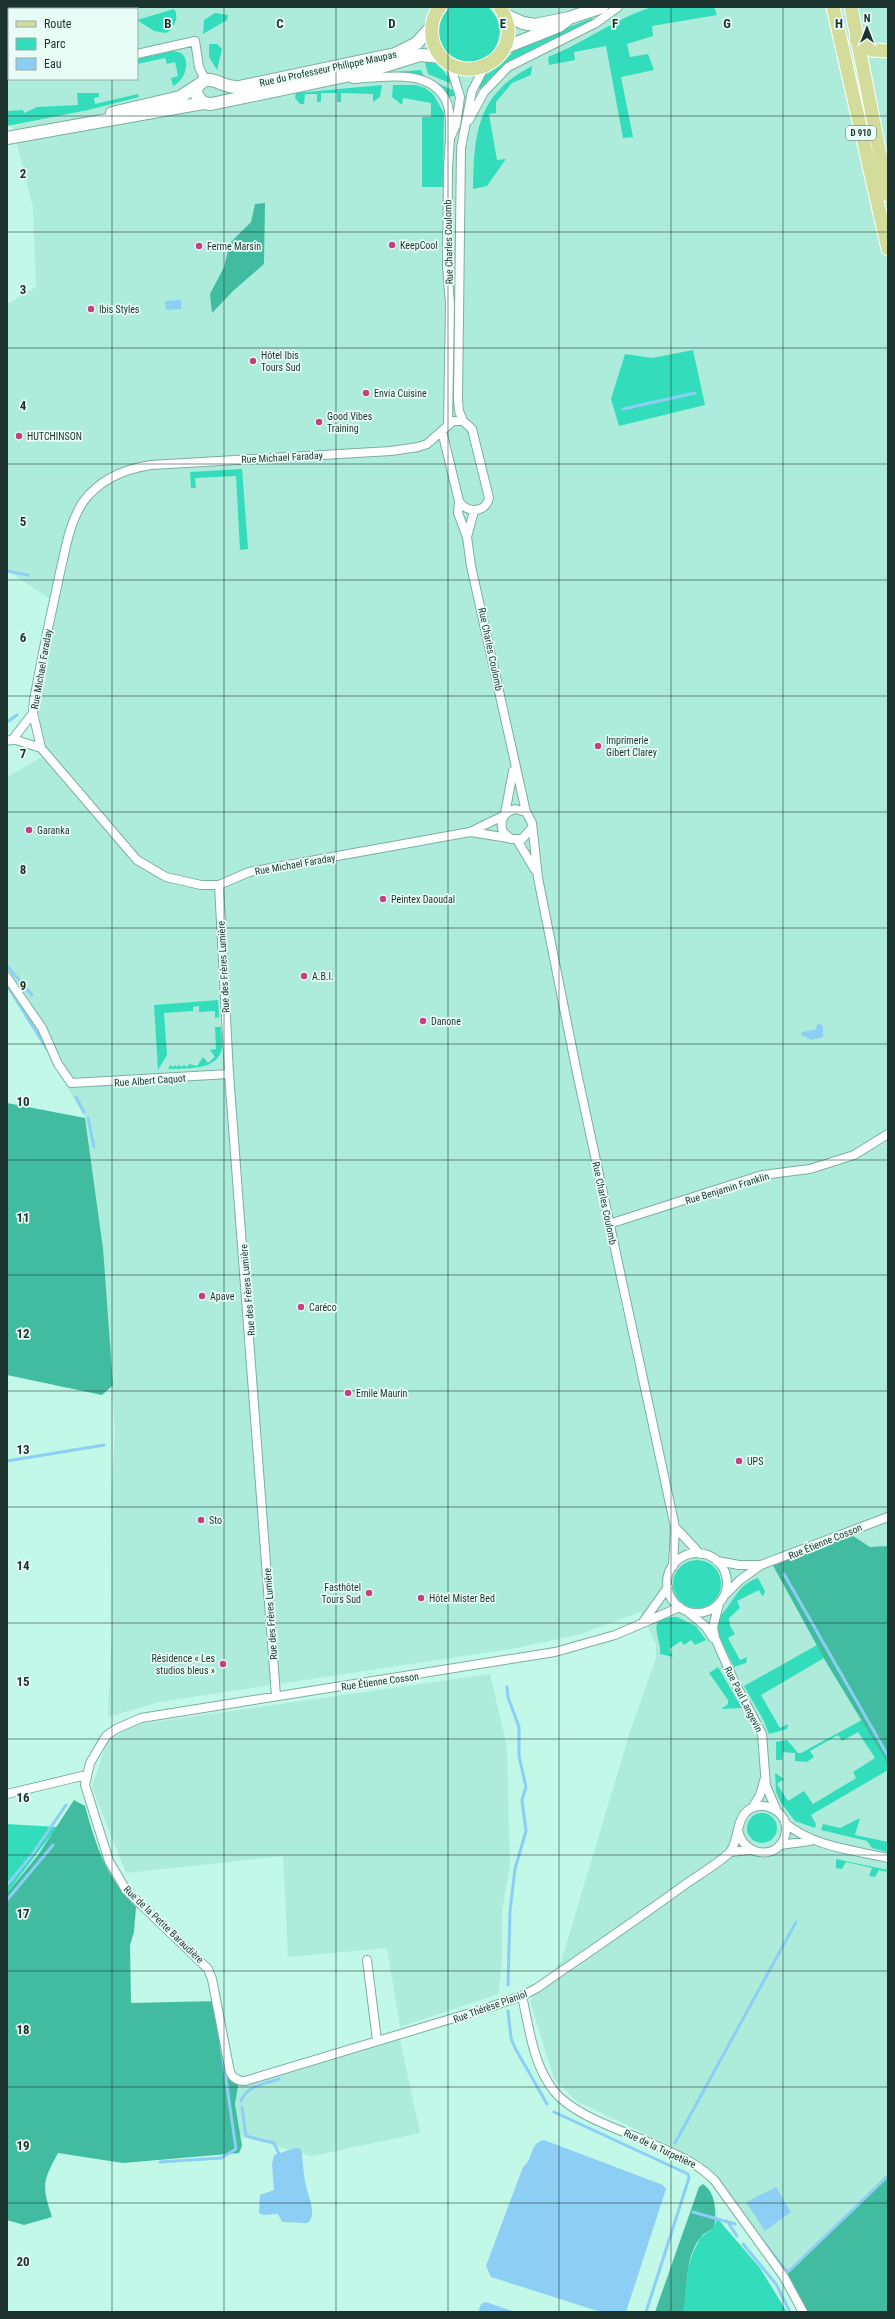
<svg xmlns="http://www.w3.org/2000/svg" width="895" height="2319" viewBox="0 0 895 2319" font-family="'Roboto Condensed',sans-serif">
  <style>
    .built { fill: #adecda; fill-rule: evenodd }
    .green { fill: #3db }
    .forest { fill: #42bca1 }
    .water { fill: #8dcef5 }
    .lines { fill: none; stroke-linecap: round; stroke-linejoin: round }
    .stream { stroke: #8dcef5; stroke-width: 3 }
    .street-casing { stroke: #7bafa1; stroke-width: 10 }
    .secondary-casing { stroke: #7bafa1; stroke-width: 14 }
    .primary-casing { stroke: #fff; stroke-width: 15 }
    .street { stroke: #fff; stroke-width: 8 }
    .secondary { stroke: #fff; stroke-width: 12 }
    .primary { stroke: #d4dc9b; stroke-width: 13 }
    .grid { fill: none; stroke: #1c322c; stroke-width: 1; stroke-opacity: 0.55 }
    .poi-dot { fill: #c63f7e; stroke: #e8fdf6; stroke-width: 1.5 }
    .labels { text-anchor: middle; stroke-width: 3.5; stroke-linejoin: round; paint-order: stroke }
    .shield { fill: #e8fdf6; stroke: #596f69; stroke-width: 1 }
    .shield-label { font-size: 9px; font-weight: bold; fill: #1c322c }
    .street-label { font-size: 10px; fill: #1c322c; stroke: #e8fdf6 }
    .poi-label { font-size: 10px; fill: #1c322c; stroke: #e8fdf6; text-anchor: start }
    .grid-label { font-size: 13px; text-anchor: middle; font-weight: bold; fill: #1c322c; stroke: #e8fdf6; stroke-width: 3.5; stroke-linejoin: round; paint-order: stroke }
  </style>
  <rect width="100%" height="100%" fill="#c1f8e8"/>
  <path class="built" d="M7,7H888V2174L784,2277L702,2163L683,2152L576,2101L554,2079L530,2001L561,1962L630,1732L656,1658V1644L640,1612L581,1634L517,1648L159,1702L108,1717L112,1628L111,1495L115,1432L102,1237L85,1118L7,982V777L47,754L33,713L53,601L7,570V304L36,287L33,207L12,125H7ZM9,9H137V79H9Z
    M490,1674L507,1747L510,1866L502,1911V1957L499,1991L496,1995L400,2027L387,1948L288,1957L283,1856L126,1873L92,1787L107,1742L133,1725Z
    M399,2035L420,2133L312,2156L240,2136L235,2104L239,2081Z"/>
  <path class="green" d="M450,7H488C496,15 502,25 499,37C487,89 409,51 450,7Z
    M652,7H714L717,15L652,26L653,36L627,44L630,57L648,54L654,70L621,77L633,137L623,138L606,46L574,52L575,60L549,65L548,57C584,43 614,19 652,7Z
    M174,9C180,17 174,28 166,33L154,31L137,20Z
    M215,13L228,15L227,20L203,34L204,20Z
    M592,18L593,22C575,31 556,41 537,50C510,61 500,65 482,89L476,88L483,77L499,66L518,47Z
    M209,44H217L222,49L217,70L209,57Z
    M173,51C177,52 182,52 184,56C190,66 183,82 173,86L171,78L178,76L175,62L167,64L165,58L137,64V59Z
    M424,59C438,62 446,72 452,84L428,74Z
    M532,66L531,75L512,83L496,102V113L489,114L497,160L506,159L487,186L473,189C474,133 477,94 532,66Z
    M421,70L425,78L381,73Z
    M435,82L455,91V96L447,97Z
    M382,85L380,97L373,102V94L341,93V102H337V93H321V102H317V94H305L304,104H300L295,98L296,93Z
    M393,85H416L425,88L433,94L444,113L443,187H422V117H431V103L403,98L402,105L392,97Z
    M77,93H99V97L94,98L95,104L138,94L139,97L88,110L7,126V111L23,110L24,113L37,107L78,105Z
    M693,350L705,405L619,426L611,399L625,354L652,358Z
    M242,469L248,549L240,550L236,476L195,478L196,488H191L190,472Z
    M218,1000L219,1017L215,1018V1011L199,1012V1006L193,1007V1011L164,1013L167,1055L158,1070L154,1005Z
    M215,1027H221C221,1034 224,1045 221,1052C214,1071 184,1068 168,1069L170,1065L173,1067L175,1065L177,1067L179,1065L182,1067L184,1065L187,1067L189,1064L197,1066L203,1057L208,1063L215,1057L210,1050L216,1049Z
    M673 1584a24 24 0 1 1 48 0a24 24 0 1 1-48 0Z
    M758,1578L765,1591L764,1595L762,1596L759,1590L737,1601L740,1608L729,1618L730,1626L735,1634L728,1638L740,1660L747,1657L746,1663L734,1667C729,1655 718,1639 717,1626C717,1618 725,1611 729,1605C738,1592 743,1583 758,1578Z
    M677,1617L696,1626L706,1640L695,1645L691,1640L684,1645L681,1641L669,1649L673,1657L660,1654C662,1637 643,1617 677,1617Z
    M817,1645L824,1658L761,1695L780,1728L788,1724L787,1729L769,1734L764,1721L744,1686Z
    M718,1667L742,1708L721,1709L728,1704V1700L709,1673Z
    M862,1720L888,1764V1770L811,1815L816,1824L815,1828L795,1821L781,1803L776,1792L775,1773L784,1779L777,1784L788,1801L804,1791L813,1804L853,1780L856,1778L853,1772L875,1758L858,1732L842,1741L838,1735L810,1751L814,1757L807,1762L795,1761V1753L783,1752L782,1760H776V1742L787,1740L798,1753H801Z
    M747 1828a15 15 0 1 1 30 0a15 15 0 1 1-30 0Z
    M860,1818L855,1835L888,1842L887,1852L872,1848L867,1841L821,1830L823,1824L840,1828Z
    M7,1824L57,1827L7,1893Z
    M836,1859L888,1870V1872L879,1870L875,1877L869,1876L872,1868L846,1862L842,1869L836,1868Z
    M717,2218L760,2268L787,2312H683L688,2268L693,2252L701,2237L714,2228Z"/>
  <path class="forest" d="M265,203L264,264L233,291L212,313L210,294L224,267L230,243L251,222L255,204Z
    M7,1103L85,1118L103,1248L113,1385L102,1395L7,1375Z
    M847,1532L870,1547L888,1546V1764L826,1662L771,1562Z
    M74,1800L85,1806C96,1846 106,1877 136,1907L134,1932L130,1945L131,2003L217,2001L230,2072L239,2081L235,2104L242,2146L239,2153L123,2163L58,2153C42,2182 42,2186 52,2217L24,2225L7,2220V1893L38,1855Z
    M888,2174V2312H803L784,2277Z
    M703,2184C716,2192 717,2215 714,2228C710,2231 704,2233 701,2237C684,2257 688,2288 683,2312H655L699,2187Z"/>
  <path class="water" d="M181,300V309L166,310L165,301Z
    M818,1023L823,1026V1037L812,1040L801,1035L802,1032L815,1030Z
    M544,2140L663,2185L666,2189L626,2312H601L491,2277L486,2266L523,2167C534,2159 529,2143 544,2140Z
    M295,2148L301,2149C303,2160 303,2170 305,2181C306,2191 319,2216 307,2223L282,2222L278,2214L263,2215L259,2213L260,2195L274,2190L272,2164L274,2155Z
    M776,2187L791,2212L765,2231L746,2202Z
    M486,2302L515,2312H478L481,2304Z"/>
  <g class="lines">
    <path class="stream" d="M623,409L695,393
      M7,571L28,575
      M7,722L17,715
      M7,966L32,995
      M7,985L47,1049
      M76,1097L84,1112
      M88,1118L94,1147
      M7,1461L104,1445
      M784,1574L888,1756
      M507,1687L508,1697L519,1727V1756L526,1787L522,1800L526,1831L515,1869L510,1911L508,1985
      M7,1885L31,1856L66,1805
      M7,1900L53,1845
      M508,2011L511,2038L515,2048L547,2104
      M241,2101C247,2085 265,2084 279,2079
      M242,2107L246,2136L274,2143L279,2154
      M554,2112L688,2174L689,2178L646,2312
      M675,2143L796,1922
      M160,2162L221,2158L236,2149L221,2045
      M693,2212L735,2224
      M727,2221L737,2236
      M762,2240L785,2269L789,2271L888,2176
      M743,2244L776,2284L790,2312"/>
    <g class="street-casing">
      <path id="street" d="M137,54L195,41L199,67L205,80
        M7,72H9
        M353,79C382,77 433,67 447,103C451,113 450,125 450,136
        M469,120L484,92L508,67L596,23L618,7
        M463,421L459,411L458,399L461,148L472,91L485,66
        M448,424L450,304L447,266L448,168L450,138L456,125L460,97L450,64
        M442,431L459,501L458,513L467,537
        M459,501C466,513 485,514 489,498L472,429L463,421H453L427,444L418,447L391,451L151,465C124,469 99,480 83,502C70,522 66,546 61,568C51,612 42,656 34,700L33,713L41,748L137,860L166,877L201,885H219L249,872L470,832L503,816
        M474,511L467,537L471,566L526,812
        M13,739L41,748
        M7,741L13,739L33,713
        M505,814L513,771
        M531,829L522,839H511L503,832C499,820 504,812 515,809L526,812L532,823L538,878L576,1068L675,1527L673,1566
        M471,832L508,838
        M517,840L535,870
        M219,885L229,1074L276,1696
        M7,977L42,1028L58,1064L71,1083L229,1074
        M609,1224L762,1175L810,1169L854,1155L888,1134
        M675,1527L700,1554
        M667 1583a30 30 0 1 1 60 0a30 30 0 1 1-60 0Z
        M717,1561L739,1565H761
        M726,1594L740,1580L761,1565L888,1517
        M719,1604L713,1627L715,1638L734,1681L762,1734L766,1786L777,1811
        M680,1607L615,1635L555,1652L141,1718L116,1729L106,1736L90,1763L85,1785L109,1861L126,1890L208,1969L212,1979L230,2072C233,2079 238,2081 245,2081L487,2008L522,1996L537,1988C586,1954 635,1921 683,1886C695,1877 721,1862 730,1852C740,1839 735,1818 750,1809C765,1800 787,1812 786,1830C784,1860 744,1860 738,1830
        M688,1612L705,1626L713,1638
        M643,1622L668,1587
        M7,1794L86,1775
        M752,1808L760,1795L764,1781
        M785,1823C814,1847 853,1850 888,1858
        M780,1845L810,1841
        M730,1852L750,1850
        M367,1960L377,2040
        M522,1996C529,2027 533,2065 554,2091C575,2117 625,2131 655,2145C677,2155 698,2163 715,2181L784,2277L803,2312"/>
    </g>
    <g class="secondary-casing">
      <path id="secondary" d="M505,15L523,23L535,25L569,18L602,7
        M432,26L417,43L395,54L239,87C223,88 217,78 205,80L197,86L196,94L203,103L211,104L365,72L420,55L442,57
        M504,48L559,26L567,20
        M112,113L180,97L197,86
        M7,138L203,103"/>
    </g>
    <g class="primary-casing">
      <path id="primary" d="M440,7C432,16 430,30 433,42C451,96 534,61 500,7
        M833,7L888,249
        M851,7L888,195
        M856,40L872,50L888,51"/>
    </g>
    <use href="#street" class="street"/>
    <use href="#secondary" class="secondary"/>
    <use href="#primary" class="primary"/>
  </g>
  <path class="grid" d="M112,7V9M224,7V2312M336,7V2312M448,7V2312M559,7V2312M671,7V2312M783,7V2312M112,79V2312M7,116H888M7,232H888M7,348H888M7,464H888M7,580H888M7,696H888M7,812H888M7,928H888M7,1044H888M7,1160H888M7,1275H888M7,1391H888M7,1507H888M7,1623H888M7,1739H888M7,1855H888M7,1971H888M7,2087H888M7,2203H888"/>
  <g class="poi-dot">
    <circle cx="392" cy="245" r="4"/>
    <circle cx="199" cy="246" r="4"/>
    <circle cx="91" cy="309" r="4"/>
    <circle cx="253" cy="361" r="4"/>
    <circle cx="366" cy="393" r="4"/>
    <circle cx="319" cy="422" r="4"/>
    <circle cx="19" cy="436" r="4"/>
    <circle cx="598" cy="746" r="4"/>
    <circle cx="29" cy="830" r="4"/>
    <circle cx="383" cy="899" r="4"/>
    <circle cx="304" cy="976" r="4"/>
    <circle cx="423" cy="1021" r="4"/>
    <circle cx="202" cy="1296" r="4"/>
    <circle cx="301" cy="1307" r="4"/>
    <circle cx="348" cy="1393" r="4"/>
    <circle cx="739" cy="1461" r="4"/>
    <circle cx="201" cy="1520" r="4"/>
    <circle cx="369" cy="1593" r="4"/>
    <circle cx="421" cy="1598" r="4"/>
    <circle cx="223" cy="1664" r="4"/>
  </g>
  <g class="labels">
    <rect class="shield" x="846" y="126" width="30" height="14" rx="3"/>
    <g class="shield-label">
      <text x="861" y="136">D 910</text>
    </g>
    <g class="street-label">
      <text transform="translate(328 68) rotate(-12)" y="4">Rue du Professeur Philippe Maupas</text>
      <text transform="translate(448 242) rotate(-91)" y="4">Rue Charles Coulomb</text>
      <text transform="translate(282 457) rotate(-3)" y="4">Rue Michael Faraday</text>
      <text transform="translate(491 649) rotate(78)" y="4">Rue Charles Coulomb</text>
      <text transform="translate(41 669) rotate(-80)" y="4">Rue Michael Faraday</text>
      <text transform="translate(295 864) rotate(-10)" y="4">Rue Michael Faraday</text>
      <text transform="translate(223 967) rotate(-93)" y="4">Rue des Frères Lumière</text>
      <text transform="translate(150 1080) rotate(-4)" y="4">Rue Albert Caquot</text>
      <text transform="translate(727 1188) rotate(-17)" y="4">Rue Benjamin Franklin</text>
      <text transform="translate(605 1203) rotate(78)" y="4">Rue Charles Coulomb</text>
      <text transform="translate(247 1290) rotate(-95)" y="4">Rue des Frères Lumière</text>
      <text transform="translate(825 1541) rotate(-22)" y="4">Rue Étienne Cosson</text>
      <text transform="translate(270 1614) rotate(-94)" y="4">Rue des Frères Lumière</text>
      <text transform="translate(380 1681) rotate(-8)" y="4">Rue Étienne Cosson</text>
      <text transform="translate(744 1699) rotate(63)" y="4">Rue Paul Langevin</text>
      <text transform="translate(164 1924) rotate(44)" y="4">Rue de la Petite Baraudière</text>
      <text transform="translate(490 2006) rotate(-20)" y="4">Rue Thérèse Planiol</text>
      <text transform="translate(660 2148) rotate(25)" y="4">Rue de la Turpetière</text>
    </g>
    <g class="poi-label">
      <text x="400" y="249">KeepCool</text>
      <text x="207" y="250">Ferme Marsin</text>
      <text x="99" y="313">Ibis Styles</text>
      <text x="261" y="359">Hôtel Ibis<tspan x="261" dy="12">Tours Sud</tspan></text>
      <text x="374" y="397">Envia Cuisine</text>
      <text x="327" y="420">Good Vibes<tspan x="327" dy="12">Training</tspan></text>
      <text x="27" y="440">HUTCHINSON</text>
      <text x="606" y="744">Imprimerie<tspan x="606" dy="12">Gibert Clarey</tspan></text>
      <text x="37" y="834">Garanka</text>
      <text x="391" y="903">Peintex Daoudal</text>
      <text x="312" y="980">A.B.I.</text>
      <text x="431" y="1025">Danone</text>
      <text x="210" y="1300">Apave</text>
      <text x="309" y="1311">Caréco</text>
      <text x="356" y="1397">Emile Maurin</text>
      <text x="747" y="1465">UPS</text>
      <text x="209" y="1524">Sto</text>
      <text x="361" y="1591" text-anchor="end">Fasthôtel<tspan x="361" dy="12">Tours Sud</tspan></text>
      <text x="429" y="1602">Hôtel Mister Bed</text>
      <text x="215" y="1662" text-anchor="end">Résidence « Les<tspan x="215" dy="12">studios bleus »</tspan></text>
    </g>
  </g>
  <g class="grid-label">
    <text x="168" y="28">B</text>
    <text x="280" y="28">C</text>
    <text x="392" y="28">D</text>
    <text x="503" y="28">E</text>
    <text x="615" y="28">F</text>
    <text x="727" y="28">G</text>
    <text x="839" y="28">H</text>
    <text x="23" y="178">2</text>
    <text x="23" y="294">3</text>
    <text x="23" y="410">4</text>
    <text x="23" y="526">5</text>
    <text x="23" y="642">6</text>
    <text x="23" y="758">7</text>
    <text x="23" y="874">8</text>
    <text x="23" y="990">9</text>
    <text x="23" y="1106">10</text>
    <text x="23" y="1222">11</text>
    <text x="23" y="1338">12</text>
    <text x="23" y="1454">13</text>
    <text x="23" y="1570">14</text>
    <text x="23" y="1686">15</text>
    <text x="23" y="1802">16</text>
    <text x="23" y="1918">17</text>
    <text x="23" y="2034">18</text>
    <text x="23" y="2150">19</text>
    <text x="23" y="2266">20</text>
  </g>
  <rect width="895" height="2319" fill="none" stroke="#1c322c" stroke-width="16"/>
  <rect x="8" y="8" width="130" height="72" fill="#e8fdf6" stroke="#96aca5"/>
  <rect x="16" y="21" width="20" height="6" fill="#d4dc9b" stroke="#96aca5"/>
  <text x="44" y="28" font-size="12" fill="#1c322c">Route</text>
  <rect x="16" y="38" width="20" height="12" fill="#33ddbb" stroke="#96aca5"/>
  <text x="44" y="48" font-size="12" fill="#1c322c">Parc</text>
  <rect x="16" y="58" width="20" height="12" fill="#8dcef5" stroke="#96aca5"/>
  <text x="44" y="68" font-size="12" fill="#1c322c">Eau</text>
  <g transform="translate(867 28)" stroke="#e8fdf6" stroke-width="3" paint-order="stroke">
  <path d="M0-3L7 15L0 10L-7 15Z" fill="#1c322c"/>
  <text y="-6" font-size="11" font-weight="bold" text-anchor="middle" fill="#1c322c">N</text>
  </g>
</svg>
